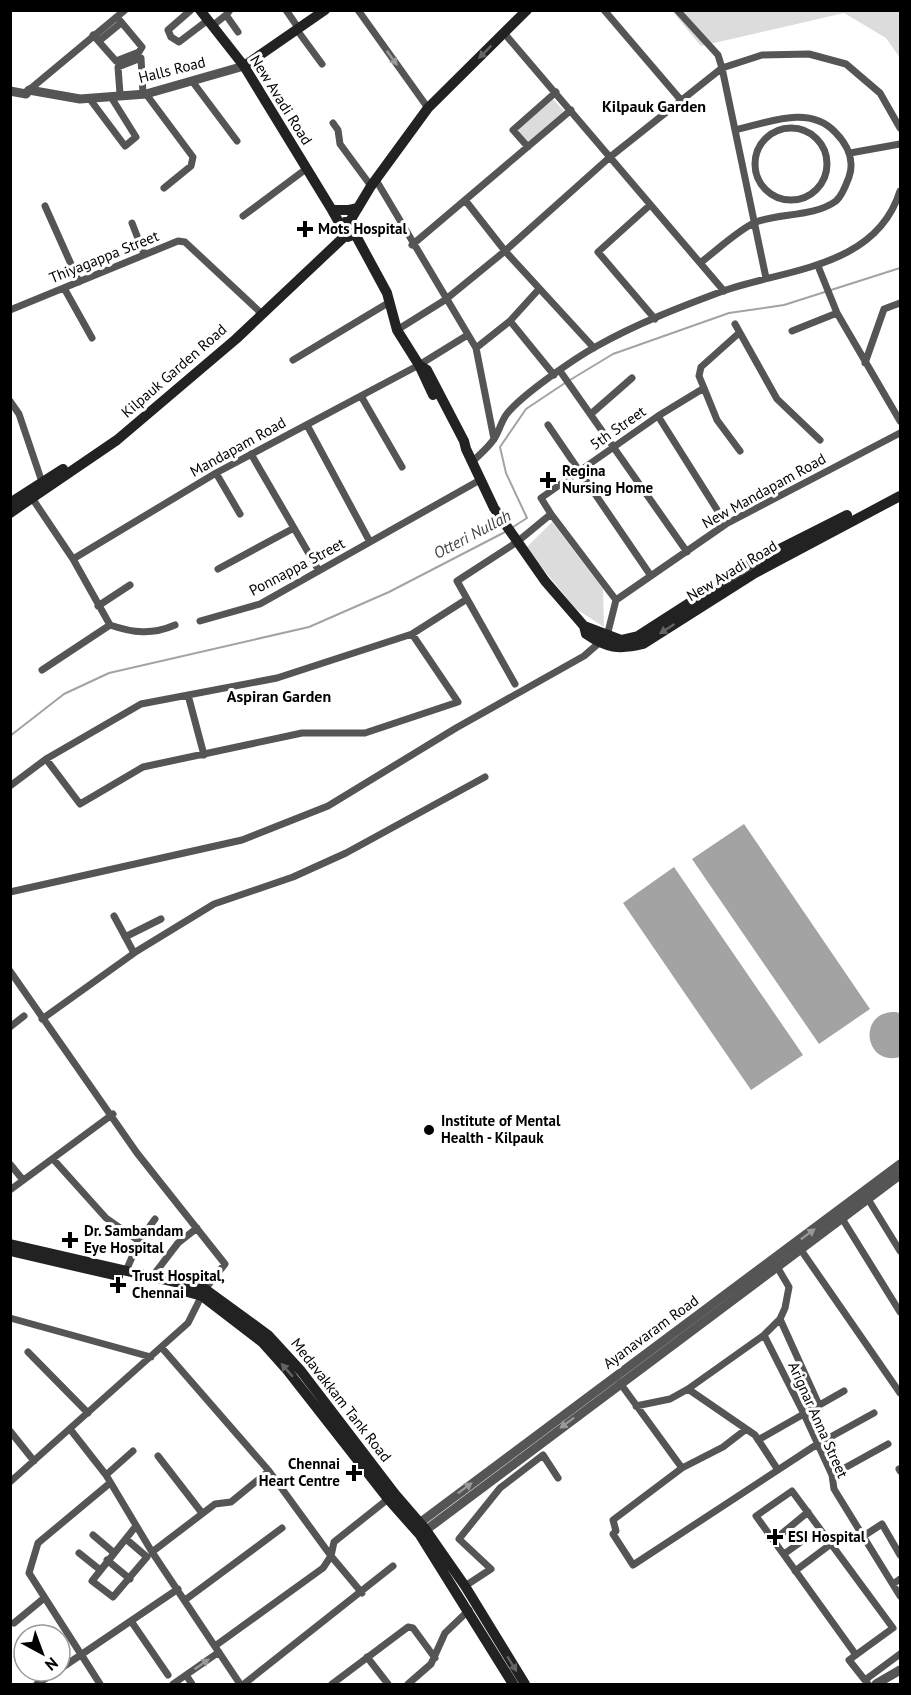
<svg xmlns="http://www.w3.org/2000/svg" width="911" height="1695" viewBox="0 0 911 1695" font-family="'PT Sans',sans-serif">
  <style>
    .green { fill: #dcdcdc }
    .water { fill: #a3a3a3 }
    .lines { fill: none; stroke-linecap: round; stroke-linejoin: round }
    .stream { stroke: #a3a3a3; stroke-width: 2 }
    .minor { stroke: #555; stroke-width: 7 }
    .tertiary { stroke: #555; stroke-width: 9 }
    .secondary { stroke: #222; stroke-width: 10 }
    .oneway { fill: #646464 }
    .oneway2 { fill: #999 }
    .poi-dot { fill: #000; stroke: #fff; stroke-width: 2 }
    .labels { text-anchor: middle; stroke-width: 6; stroke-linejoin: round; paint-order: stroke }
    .street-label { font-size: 15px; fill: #000; stroke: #fff }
    .poi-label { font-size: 15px; font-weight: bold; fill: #000; stroke: #fff; text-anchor: start }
    .neighbourhood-label { font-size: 16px; font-weight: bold; fill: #000; stroke: #fff }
    .water-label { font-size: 16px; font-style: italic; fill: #444; stroke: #fff }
  </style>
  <rect width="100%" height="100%" fill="#fff"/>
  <path class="green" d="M672,11H900V58L886,38L844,13L701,46Z
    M553,99L564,111L528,142L518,130Z
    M552,522L603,589L604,627L576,609L526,548Z"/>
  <path class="water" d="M744,824L870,1009L819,1044L692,859Z
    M674,867L803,1055L751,1090L623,903Z
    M895,1012L900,1013V1057C864,1067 857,1011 895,1012Z"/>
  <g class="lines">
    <path class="stream" d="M570,380L613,354L729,313L784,305L900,268
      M513,527L527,518L506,473L500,447L526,409L565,383
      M10,736L64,694L109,673L309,627L389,592L505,532"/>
    <path class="minor" d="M191,10L168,30L171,37L179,42L208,20
      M230,10L226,15L238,32
      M286,10L299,29
      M358,10L428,108
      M604,10L680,99
      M677,10L718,55L722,68L766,278
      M212,26L226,15
      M297,30L322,64
      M504,33L724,291
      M93,35L116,61L139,52L142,47L117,17
      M99,41L121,23
      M192,81L237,141
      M29,90L125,10
      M120,94L118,67L141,58L143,94
      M146,94L193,157L191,166L164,188
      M89,98L125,146L136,137L111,97
      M333,123L338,130L340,144L371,186
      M755 164a36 36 0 1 1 72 0a36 36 0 1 1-72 0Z
      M528,147L513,130L556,92
      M850,153L900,144
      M376,180L476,348L494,439
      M465,200L505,251L594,348
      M650,205L598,252L655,319
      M45,206L79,282
      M243,216L306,169
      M132,223L144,254
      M412,245L571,110
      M700,263C715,252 739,229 756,222C780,213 814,217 836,201C842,196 846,185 849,177C855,160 847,144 835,132C809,104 767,123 735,130
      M818,266L837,313L900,421
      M64,288L92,338
      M10,310L178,241L185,242L261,313
      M510,321L554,375
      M735,324L777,399L820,440
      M397,330L445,300L505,251L610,157L722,68L762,55L809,54L846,64L880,93L900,128
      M792,331L837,313
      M476,348L510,321L539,289
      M293,360L388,303
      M865,363L884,309L900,303
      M560,371L687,552
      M704,388L717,420L740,451
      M361,396L402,467
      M10,401L19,414L42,482
      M592,413L632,378
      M658,416L726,524
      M307,425L370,542
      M548,425L651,576
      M251,454L319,571
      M472,462C479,455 488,448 494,439C499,432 501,422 506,415C520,396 575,358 597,346C636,324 680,307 723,291C786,269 876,268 900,191
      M216,473L240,514
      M32,498L73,559L110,625L42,670
      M551,514L616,600
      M73,559L216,473L419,365L466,336
      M218,569L294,528
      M98,606L130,585
      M200,621L260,604L480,480
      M110,625C133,633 152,635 175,625
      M515,684L457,581L517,542L551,514L541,498L658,416L704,388L699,376L701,367L739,333
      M188,695L204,755
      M46,759L80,804L143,767L302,733H365L458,702L412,634
      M10,786L46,759L141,704L277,678L412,634L467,599
      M10,892L242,840L328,806L456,728L584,656L607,636L616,600L726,524L900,433
      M114,916L134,953
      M125,937L161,919
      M10,971L137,1153L225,1264L205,1289L188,1323L10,1482
      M42,1019L137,951L214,904L293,877L346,853L485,777
      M10,1027L24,1016
      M53,1159L106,1218L139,1241
      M10,1164L23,1180
      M10,1190L113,1114
      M868,1199L900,1251
      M843,1220L900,1312
      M801,1250L900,1393
      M126,1271L139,1241L155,1219
      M152,1277L178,1243L197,1228
      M10,1318L151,1357
      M780,1319L819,1405
      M764,1335L804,1414L832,1475L834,1489L900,1596
      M162,1348L269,1471L331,1556L362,1593
      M28,1352L88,1413
      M620,1383L682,1468L723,1447L745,1430
      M688,1389L755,1435L778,1470
      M636,1406L670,1399L688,1389L764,1335L780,1319L785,1308L789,1287L776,1265
      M70,1429L106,1475L152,1552L240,1684
      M10,1431L34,1461
      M758,1440L844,1391
      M158,1456L202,1513
      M682,1468L613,1520L616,1531L613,1534L633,1565L816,1445L874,1413
      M899,1469L900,1471
      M106,1475L133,1451
      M832,1475L888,1444
      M93,1535L113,1552
      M862,1537L882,1524L900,1555
      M126,1539L147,1557L113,1597L92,1581L136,1526
      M774,1540L808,1512
      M152,1552L215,1504L231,1502L269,1471
      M79,1553L99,1569
      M784,1554L819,1529
      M107,1560L130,1579
      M795,1571L831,1544
      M893,1584L900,1579
      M465,1586L491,1569L459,1539L500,1488L543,1455L558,1478
      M185,1600L282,1528
      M131,1621L168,1675
      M14,1623L43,1599
      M215,1646L323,1568L331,1556L334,1542L388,1499
      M856,1655L756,1516L792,1491L893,1628L849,1660L868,1684
      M367,1657L388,1684
      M60,1669L178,1589
      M186,1675L192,1684
      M865,1680L900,1654
      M37,1684L57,1671
      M100,1684L29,1573L38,1543L110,1483
      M173,1684L219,1652
      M244,1684L393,1566
      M332,1684L408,1627L413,1628L435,1658
      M408,1684L431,1664L445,1633L469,1610"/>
    <path class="tertiary" d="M10,91L26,94L29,90L80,99L146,94L244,66
      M414,1527L900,1164
      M422,1533L900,1175
      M876,1684L900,1670"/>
    <path class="secondary" d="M200,10L244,66L332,210L341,226V233L348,237L355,234L356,226L352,222H345L341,226
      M244,66L325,10
      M332,210H349L358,208
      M350,221L371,186L428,108L527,10
      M355,234L387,293L397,330L419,365L433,395
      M419,365L427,370L464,441L466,449L494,508L545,581L584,626L586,634C606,648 619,650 643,644L755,573L900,496
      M10,503L63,469
      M10,513L117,440L236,339L345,236
      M584,626L621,640L638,636L750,564L847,515
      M10,1244L205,1289L268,1335L301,1371L395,1494L426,1530L465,1586L525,1684
      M10,1251L118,1276
      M180,1290L202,1296L262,1342L287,1370L388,1499L420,1535L513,1684"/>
  </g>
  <defs><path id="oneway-solid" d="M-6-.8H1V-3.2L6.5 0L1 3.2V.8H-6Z" transform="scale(1.5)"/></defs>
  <g class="oneway">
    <use href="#oneway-solid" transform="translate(485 52) rotate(135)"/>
    <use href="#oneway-solid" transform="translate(667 629) rotate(147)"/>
    <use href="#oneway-solid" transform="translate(287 1370) rotate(-131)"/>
    <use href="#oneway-solid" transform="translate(512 1664) rotate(58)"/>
  </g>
  <g class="oneway2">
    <use href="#oneway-solid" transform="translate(392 58) rotate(54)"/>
    <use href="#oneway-solid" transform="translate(808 1234) rotate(-37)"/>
    <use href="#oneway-solid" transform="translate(567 1423) rotate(143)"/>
    <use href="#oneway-solid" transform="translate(465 1488) rotate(-37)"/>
    <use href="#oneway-solid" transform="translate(202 1664) rotate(-35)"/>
  </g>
  <g class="poi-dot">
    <path d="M302 220h6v6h6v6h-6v6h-6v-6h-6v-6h6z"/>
    <path d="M545 471h6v6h6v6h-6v6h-6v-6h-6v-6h6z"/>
    <circle cx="429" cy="1130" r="6"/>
    <path d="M67 1231h6v6h6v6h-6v6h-6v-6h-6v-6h6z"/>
    <path d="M115 1276h6v6h6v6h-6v6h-6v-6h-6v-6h6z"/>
    <path d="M351 1464h6v6h6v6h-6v6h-6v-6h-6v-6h6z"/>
    <path d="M772 1528h6v6h6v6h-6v6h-6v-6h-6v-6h6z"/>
  </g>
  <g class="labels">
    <g class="street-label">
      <text transform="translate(172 70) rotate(-14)" y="5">Halls Road</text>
      <text transform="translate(281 100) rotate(58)" y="5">New Avadi Road</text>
      <text transform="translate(104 257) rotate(-22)" y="5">Thiyagappa Street</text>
      <text transform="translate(174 371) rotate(-41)" y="5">Kilpauk Garden Road</text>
      <text transform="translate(618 428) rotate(-35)" y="5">5th Street</text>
      <text transform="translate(238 447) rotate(-29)" y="5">Mandapam Road</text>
      <text transform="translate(764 491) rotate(-29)" y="5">New Mandapam Road</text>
      <text transform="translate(297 567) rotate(-28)" y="5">Ponnappa Street</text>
      <text transform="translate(732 571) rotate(-31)" y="5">New Avadi Road</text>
      <text transform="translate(651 1332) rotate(-36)" y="5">Ayanavaram Road</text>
      <text transform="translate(341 1400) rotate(52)" y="5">Medavakkam Tank Road</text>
      <text transform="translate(818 1420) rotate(66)" y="5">Arignar Anna Street</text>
    </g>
    <g class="poi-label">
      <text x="318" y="234">Mots Hospital</text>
      <text x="562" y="476">Regina<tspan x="562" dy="17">Nursing Home</tspan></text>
      <text x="441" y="1126">Institute of Mental<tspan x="441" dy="17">Health - Kilpauk</tspan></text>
      <text x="84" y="1236">Dr. Sambandam<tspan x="84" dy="17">Eye Hospital</tspan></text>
      <text x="132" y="1281">Trust Hospital,<tspan x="132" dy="17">Chennai</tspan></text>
      <text x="340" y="1469" text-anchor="end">Chennai<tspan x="340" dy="17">Heart Centre</tspan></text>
      <text x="788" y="1542">ESI Hospital</text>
    </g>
    <g class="neighbourhood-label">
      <text x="654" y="112">Kilpauk Garden</text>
      <text x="279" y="702">Aspiran Garden</text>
    </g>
    <g class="water-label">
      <text transform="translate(472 534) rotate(-28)" y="6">Otteri Nullah</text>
    </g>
  </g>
  <rect width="911" height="1695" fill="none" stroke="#000000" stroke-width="24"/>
  <g transform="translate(42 1653) rotate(139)"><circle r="28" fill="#ffffff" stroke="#999999" stroke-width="1.5"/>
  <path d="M0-4.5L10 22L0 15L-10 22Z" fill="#000000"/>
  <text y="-9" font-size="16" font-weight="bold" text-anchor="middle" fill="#000000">N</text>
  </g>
</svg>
